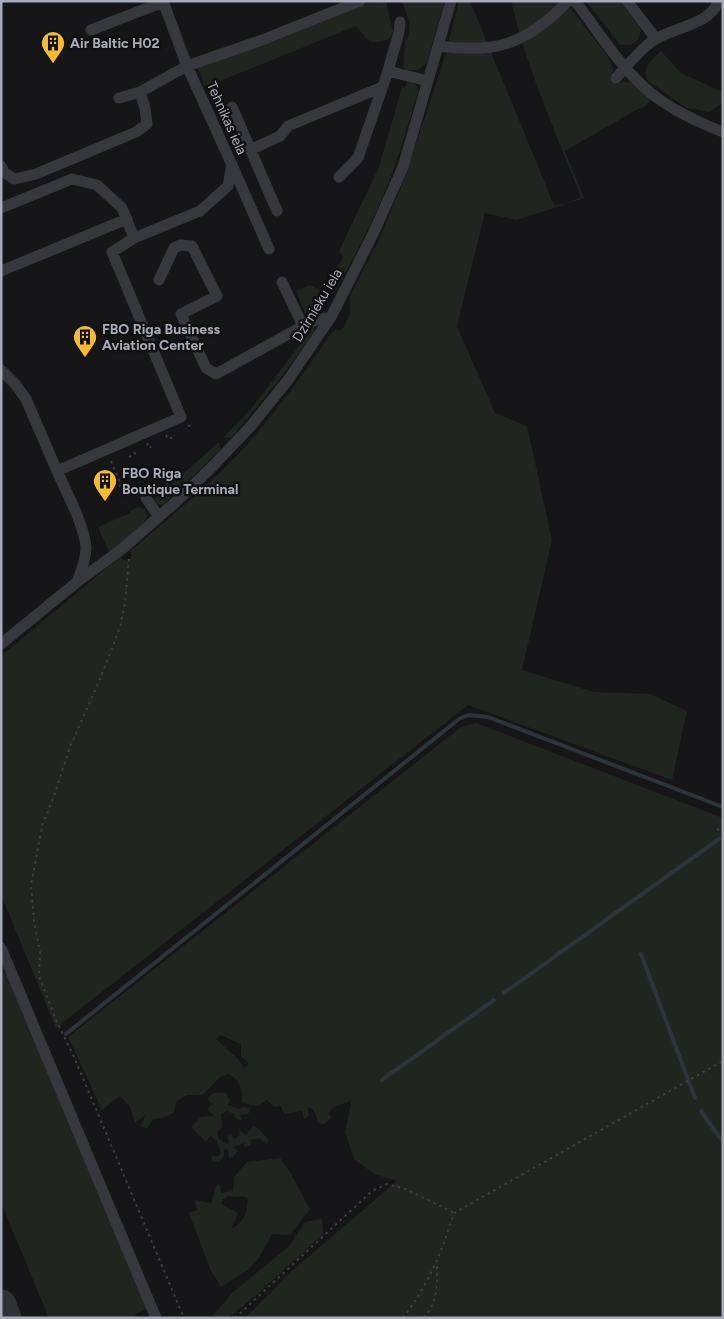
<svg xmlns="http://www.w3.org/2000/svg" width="724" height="1319" viewBox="0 0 724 1319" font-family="Figtree,sans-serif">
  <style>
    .green { fill: #1e261f; fill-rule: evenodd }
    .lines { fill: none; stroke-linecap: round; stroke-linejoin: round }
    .stream { stroke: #2c353c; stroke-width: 4 }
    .taxiway { stroke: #303135; stroke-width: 31 }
    .path { stroke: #3d3f44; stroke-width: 2; stroke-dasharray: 2.5 4; stroke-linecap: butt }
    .minor { stroke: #37383d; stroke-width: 11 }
    .labels { text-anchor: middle; stroke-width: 5; stroke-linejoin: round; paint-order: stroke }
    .poi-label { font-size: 14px; font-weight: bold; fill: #a8acb8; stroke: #111113; text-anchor: start }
    .street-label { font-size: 14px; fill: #a8acb8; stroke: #111113 }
  </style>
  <rect width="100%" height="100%" fill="#161618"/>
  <path class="green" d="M379,1H386L393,32L390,39C368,45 370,43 356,26L205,87L198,68L368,3Z
    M402,1H443L444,3L427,62C421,70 416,71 406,70L403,67L405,42C414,29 407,14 402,1Z
    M459,1H470L554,205L565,204L581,197C556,133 527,69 511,1H565L608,57L614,70L611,73L620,83L623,81L627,83L630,81L650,100L646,106L636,110L565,151L584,198L517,220L485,213L457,326L495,413L527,426L552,540L522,670L594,692L650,694L687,711L672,780L468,705L56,1028L1,895V656L109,566L121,558L127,561L132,557L130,551C177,512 228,470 266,422C284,400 301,377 317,354C323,346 327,336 335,330H342L350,314V298L352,292L379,240L406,175L445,56Z
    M586,1H620L641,29L639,39L631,45H620Z
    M661,51L681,73L723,92V103L709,112L687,108L648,81C641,67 652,60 661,51Z
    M407,82C414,82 418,85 418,92C407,129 396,166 381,201C367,233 351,263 334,293L329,294L315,316L308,320L296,291L310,285L324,293L343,257L339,251L379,167L402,87L405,88Z
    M314,326V332L283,375L231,438H225L224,437L251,409Z
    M219,442L221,449L163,505L157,504L153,500Z
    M138,507L145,509L147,517L145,521L110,554L98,527L130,513V511Z
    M476,723L723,818V1318H245L294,1269L397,1181L374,1174L354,1159L345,1132L351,1104L350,1101L332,1108L329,1113L331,1118L324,1124L318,1123L317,1117L312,1109L308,1107L309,1116L304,1119L302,1111L284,1114L281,1106L274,1107L267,1100L258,1106L242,1103C243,1090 240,1080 229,1074L220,1077L202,1095H187L176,1102L174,1113L162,1118L153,1119L147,1129L140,1126L146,1115L135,1123L130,1107L120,1096L102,1110L68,1037L461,727ZM220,1035L241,1044V1057L249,1063L244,1068L238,1059L216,1039Z
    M1,969L7,976L148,1308L135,1314L137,1318H49L1,1203Z
    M213,1093H226L230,1101L227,1105L239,1109L244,1107L251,1109L248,1114L240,1115L242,1120L237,1119L234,1114L227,1111L221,1114L222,1127L217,1133L219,1139L227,1144L229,1142L227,1136L231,1135L234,1139L240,1135L239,1130L246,1135L253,1126L259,1129L269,1140L266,1144L259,1138L251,1140L250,1145L245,1147L244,1143L235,1146L234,1148L238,1151L233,1157L229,1158L228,1150L224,1149V1156L219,1162L212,1160V1155L218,1157L221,1152L216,1140L210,1136L206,1142L191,1127L201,1117L214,1116L207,1109L212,1104L207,1099Z
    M280,1158L290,1172L310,1209L290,1235L272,1234L259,1258L248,1270L221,1287L210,1269L189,1213L197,1210L195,1200L211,1203L217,1184L220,1185L221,1193L233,1191L234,1177L247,1162ZM229,1196C236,1198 242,1195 248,1198C247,1213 245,1221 231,1229L238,1214C232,1207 226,1209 221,1203L223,1199Z
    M322,1219L323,1234L259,1293L228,1318H211L232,1293L289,1246L305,1222Z"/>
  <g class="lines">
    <path class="stream" d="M641,954L695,1098
      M504,993L719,839
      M66,1034L459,719L468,715L488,717L723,807
      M382,1080L494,1000
      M701,1111L723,1142"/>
    <path class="taxiway" d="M1,1305L6,1318"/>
    <path class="path" d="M188,426L194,424
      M166,435L168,439L176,436
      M147,443L149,448L151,447
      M129,457L135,454L133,449
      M111,461L121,485L119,486
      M129,559L125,603L120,627L100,679L70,747L54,796L42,826L31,885L34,921L40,953L39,976L56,1020L74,1057L184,1318
      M717,829L723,831
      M235,1318L372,1191L387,1184L406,1189L454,1213
      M403,1318C428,1285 442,1252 454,1213L723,1061
      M424,1318C438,1300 437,1287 437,1265"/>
    <path class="minor" d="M575,1C599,32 621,69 652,94C671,109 700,123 723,132
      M627,1L653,35L652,41
      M400,22L399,32L388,71L428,81
      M91,30L163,2
      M438,46C496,54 527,44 568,1
      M616,78C627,66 638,52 651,42C668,28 711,26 718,1
      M119,98L140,92L187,66L262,40L360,1
      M232,107L277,211
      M250,150L280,136L288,126L382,87
      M232,165L269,249
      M1,166L4,172L14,179L36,174L136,132L147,124L145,108L140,92
      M339,177L358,158L388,71
      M1,208L72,179L97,185L122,208L134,238L200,211L228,186L232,165L187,66L163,1
      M1,271L127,219
      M159,280L174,248L180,245L192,246L217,296L181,314L206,368L216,374L303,326L316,320L331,317
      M282,282L303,326
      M1,370L16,385L26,399L57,471
      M146,498L159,517
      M77,582L122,549L178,500L214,465L250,427L288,380L331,317L373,234L403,167L451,1
      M1,644L77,582C81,571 86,560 86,548C85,527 66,491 57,471L181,417L112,252L134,238
      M1,948L156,1318"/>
  </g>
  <defs>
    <g id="building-pin" transform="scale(1.25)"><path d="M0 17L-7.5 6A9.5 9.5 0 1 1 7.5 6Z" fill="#f4ba32" stroke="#111113"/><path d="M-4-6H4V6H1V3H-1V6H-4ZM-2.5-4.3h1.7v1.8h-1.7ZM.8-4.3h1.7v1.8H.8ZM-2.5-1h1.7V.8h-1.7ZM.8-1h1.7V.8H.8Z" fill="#111"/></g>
  </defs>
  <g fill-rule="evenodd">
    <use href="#building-pin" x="53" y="43"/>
    <use href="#building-pin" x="85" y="337"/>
    <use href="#building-pin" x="105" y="481"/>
  </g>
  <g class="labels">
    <g class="poi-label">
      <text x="70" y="48">Air Baltic H02</text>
      <text x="102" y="334">FBO Riga Business<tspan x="102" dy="16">Aviation Center</tspan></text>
      <text x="122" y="478">FBO Riga<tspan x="122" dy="16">Boutique Terminal</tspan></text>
    </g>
    <g class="street-label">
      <text transform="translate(227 118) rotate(66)" y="5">Tehnikas iela</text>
      <text transform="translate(317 305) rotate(-59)" y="5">Dzirnieku iela</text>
    </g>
  </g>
  <rect width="724" height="1319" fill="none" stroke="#a8acb8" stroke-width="5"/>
</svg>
